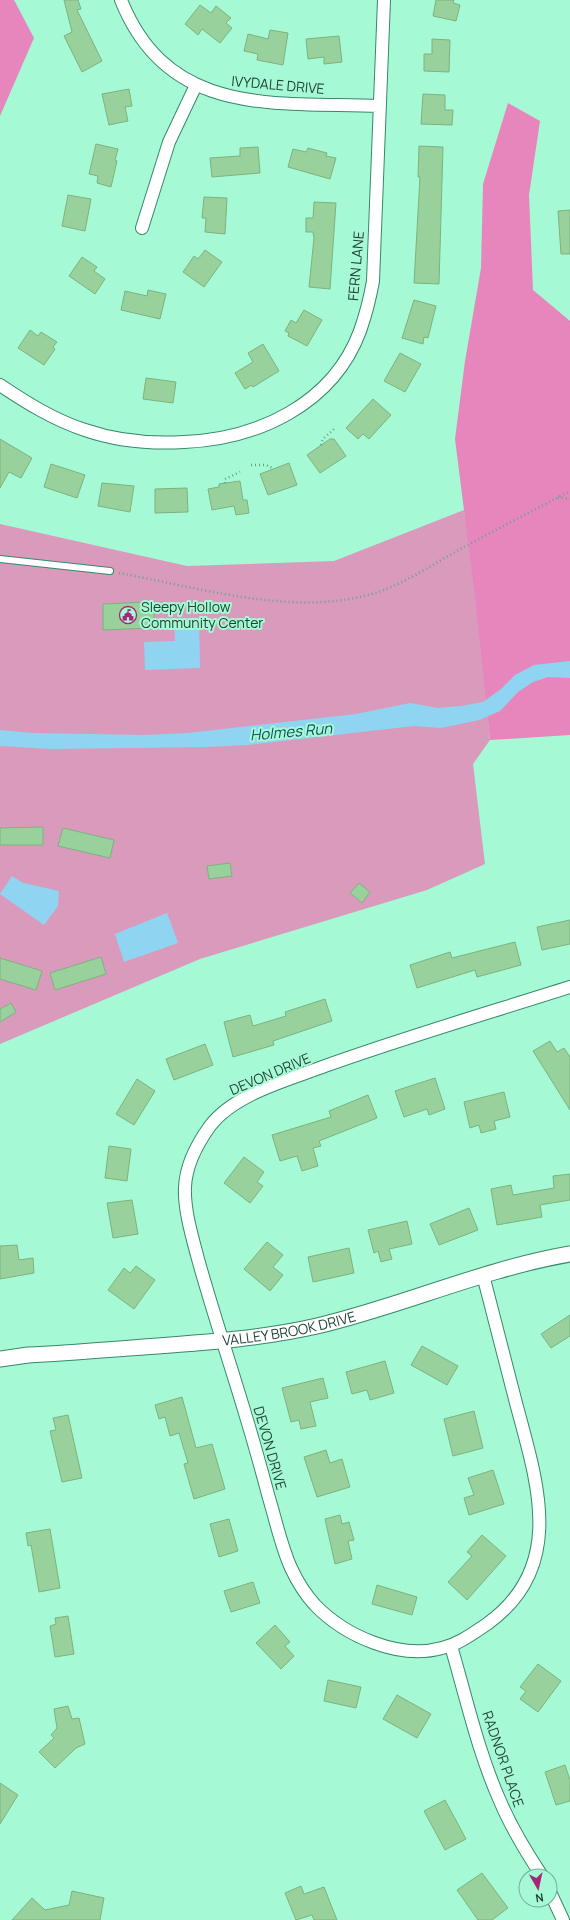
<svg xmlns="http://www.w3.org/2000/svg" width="570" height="1920" viewBox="0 0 570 1920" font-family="Manrope,sans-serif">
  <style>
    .green { fill: #da9abc }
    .forest { fill: #e686bc }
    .water { fill: #8fd5f2 }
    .building { fill: #99d19c; stroke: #7cb37f }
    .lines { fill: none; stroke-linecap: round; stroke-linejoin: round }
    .service-casing { stroke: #35896a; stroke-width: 8 }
    .minor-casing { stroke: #35896a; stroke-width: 14 }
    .tertiary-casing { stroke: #35896a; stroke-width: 17 }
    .path { stroke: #68a48a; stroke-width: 2.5; stroke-dasharray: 1 3; stroke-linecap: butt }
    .service { stroke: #fff; stroke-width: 6 }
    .minor { stroke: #fff; stroke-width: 12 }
    .tertiary { stroke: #fff; stroke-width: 15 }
    .labels { text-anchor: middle; stroke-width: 4; stroke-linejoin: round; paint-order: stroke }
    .street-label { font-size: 14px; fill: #204234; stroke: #a6f9d5 }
    .poi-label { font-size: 14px; fill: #204234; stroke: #a6f9d5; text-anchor: start }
    .water-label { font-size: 15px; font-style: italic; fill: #0f4a5e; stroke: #a6f9d5 }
  </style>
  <rect width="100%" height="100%" fill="#a6f9d5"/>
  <path class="green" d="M464,510L465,517L570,697L486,700L490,740L473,764L485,864L427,890L200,959L0,1044V524L187,566L334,561Z"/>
  <path class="forest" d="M0,0H14L34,38L0,116Z
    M508,103L540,121L529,195L533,290L570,321V735L490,740L476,605L455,439L465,361L481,268L483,184Z"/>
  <path class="water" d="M199,618L200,668L145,670L144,642L175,641L174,619Z
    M570,661V678L548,677L533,682L518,692L500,711L479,720L441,728L414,726L247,745L207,747L50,749L0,746V730L33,733L145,735L188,733L356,714L410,703L438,708L461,706L483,702L501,689L515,675L534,665Z
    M12,876L23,883L59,891L58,906L44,925L0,894Z
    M167,913L178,943L124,962L115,934Z"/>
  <path class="building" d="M64,0H78L81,9L77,10L102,61L82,72L64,36L72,32Z
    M436,0H454L453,3L460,5L456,21L433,16Z
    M200,5L211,13L216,6L231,18L226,23L232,28L220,43L202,29L198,35L185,24Z
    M270,30L288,33L283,65L257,60L258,54L244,51L248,34L268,39Z
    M339,36L342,62L324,64V57L308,59L306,39Z
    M432,39L450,40L449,72L424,71V54H432Z
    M129,89L132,106L125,107L128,121L109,125L102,94Z
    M423,94L445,95V110H453L452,125L421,124Z
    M96,144L118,149L115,160L117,161L111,187L97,183L98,176L89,174Z
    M419,146L443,147L439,284L414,283L420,177H418Z
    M258,147L260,173L212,177L210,158L240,156V148Z
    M308,148L327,153L326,156L336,158L330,179L288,167L293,149L306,152Z
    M68,195L91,199L85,231L62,226Z
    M204,197L227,198L225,234L205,232L206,218H202Z
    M314,202L336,203L330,289L309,287L314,238L313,232H306V218H313Z
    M570,210V254H561L558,211Z
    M205,250L222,262L204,287L183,272L194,256L198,259Z
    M82,257L97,267L94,271L105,279L95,294L69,276Z
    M148,290L166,294L160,319L121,310L125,291L147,296Z
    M414,300L436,306L428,338L424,337L423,344L402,338Z
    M304,310L322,320L307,346L288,336L289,333L285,331L291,320L296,323Z
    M30,330L38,336L41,332L57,342L53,347L55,349L44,365L18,348Z
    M263,344L279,371L253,387L252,385L245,389L235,373L253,362L248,353Z
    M400,353L421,364L405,392L384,381Z
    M146,378L176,382L173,403L143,399Z
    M373,399L391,415L369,439L363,434L358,439L346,428Z
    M0,439L32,458L21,478L9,472L0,488Z
    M330,439H334L346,456L320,473L307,455Z
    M289,463L297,485L268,495L260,474Z
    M51,464L85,475L77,498L44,487Z
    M240,481L243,500H247L249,513L236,515L234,506L212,510L208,489L219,487V484Z
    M102,483L134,486L130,512L98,506Z
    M187,488L188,512L155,513V489Z
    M148,602V604L154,603V626H149V628L103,630V604Z
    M43,827V845H0V828Z
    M63,828L114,840L110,858L58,846Z
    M230,863L232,876L209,879L207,866Z
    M359,883L370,892L362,903L350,893Z
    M570,920V944L542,950L537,927Z
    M515,942L521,965L477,977L475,970L417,988L410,965L450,952L452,958Z
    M101,957L106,974L55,990L50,973Z
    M0,958L42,971L36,990L0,979Z
    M325,999L332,1021L273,1041L274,1045L233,1057L224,1022L250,1015L253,1026L286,1016L285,1012Z
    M11,1003L16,1012L0,1022V1009Z
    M550,1041L557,1052L564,1048L570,1057V1110L533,1051Z
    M205,1044L213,1065L174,1080L166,1059Z
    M435,1078L445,1109L429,1115L427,1109L404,1117L395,1091Z
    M137,1079L155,1091L134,1125L116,1114Z
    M504,1092L510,1117L494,1121L496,1129L481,1133L479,1125L470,1128L464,1102Z
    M368,1095L377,1118L319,1141L321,1146L313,1148L318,1166L302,1171L297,1156L280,1161L272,1135L331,1117L329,1111Z
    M109,1146L131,1149L127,1181L105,1178Z
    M244,1157L264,1172L257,1182L263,1186L250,1203L224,1183Z
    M570,1174V1200L540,1205L542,1217L497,1225L491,1189L511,1185L513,1195L554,1188L553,1176Z
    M132,1200L138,1234L113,1238L107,1203Z
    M469,1208L478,1230L439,1245L430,1224Z
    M407,1221L412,1244L389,1249L392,1259L381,1262L378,1251L374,1253L368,1230Z
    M267,1242L283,1255L273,1267L283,1275L270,1291L244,1269Z
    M17,1245L19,1260L33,1258L34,1273L0,1279V1246Z
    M349,1248L354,1273L313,1282L308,1257Z
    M136,1266L155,1280L134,1309L108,1290L124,1268L130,1273Z
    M570,1315V1336L551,1348L541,1334Z
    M422,1346L458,1366L447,1385L411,1365Z
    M385,1361L394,1393L370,1400L367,1390L352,1394L346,1372Z
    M323,1378L328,1398L310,1402L316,1426L301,1429L299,1420L291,1422L282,1388Z
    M182,1397L196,1448L212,1444L225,1489L194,1499L184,1464L188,1463L179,1433L170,1436L165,1417L159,1419L155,1405Z
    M474,1411L483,1448L453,1456L444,1419Z
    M68,1415L82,1478L62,1482L50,1431L56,1430L53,1418Z
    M326,1450L330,1463L342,1459L350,1487L317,1497L304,1457Z
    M493,1470L504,1504L469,1515L464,1498L474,1495L468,1478Z
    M340,1515L342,1524L349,1522L354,1540L348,1541L352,1559L335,1564L325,1519Z
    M229,1519L238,1551L219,1557L210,1524Z
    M50,1529L60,1588L39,1592L31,1545L28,1546L26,1533Z
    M482,1535L506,1556L467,1600L448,1582L472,1556L467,1552Z
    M253,1582L260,1603L231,1612L224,1591Z
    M377,1585L417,1597L412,1615L372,1604Z
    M68,1616L74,1654L55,1657L50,1626L56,1624L55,1618Z
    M275,1625L290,1642L285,1646L294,1656L281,1669L256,1643Z
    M538,1664L561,1681L538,1712L520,1699L526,1691L520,1687Z
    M328,1680L361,1687L356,1708L324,1701Z
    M397,1695L431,1714L417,1738L383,1719Z
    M68,1706L72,1719L79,1718L85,1744L76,1748L55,1768L39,1752L54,1738L51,1735L57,1728L54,1709Z
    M565,1765L570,1780V1801L556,1805L545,1772Z
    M0,1783L18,1795L0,1824Z
    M445,1800L466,1839L445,1850L424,1811Z
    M482,1873L508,1908L492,1920H478L457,1890Z
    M301,1886L304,1894L324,1887L337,1920H314L312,1915L296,1920L285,1893Z
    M72,1891L104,1898L100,1920H12L32,1898L45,1910L69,1905Z"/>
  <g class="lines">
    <g class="service-casing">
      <path id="service" d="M0,559L110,571"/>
    </g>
    <g class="minor-casing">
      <path id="minor" d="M121,0C168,118 275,102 379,106
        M142,228L169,142L196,85
        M0,385C27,403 54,420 85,430C117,441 151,444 184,442C258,439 333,404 360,331C366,314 370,298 373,281L384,0
        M483,1275C494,1318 505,1360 516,1403C537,1482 567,1567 487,1624C472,1634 459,1644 442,1648C399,1660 345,1636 315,1605C305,1594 297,1581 291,1568C281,1546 276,1521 269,1498C262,1472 255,1446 247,1420C231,1366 213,1313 198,1259C192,1236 184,1210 185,1187C186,1164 197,1144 210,1126C234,1094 288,1080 325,1066C406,1037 488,1013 570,987
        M451,1646C466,1697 478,1752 500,1801C511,1827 526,1852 542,1876
        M550,1892L563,1920"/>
    </g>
    <g class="tertiary-casing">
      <g id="tertiary">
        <path id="s1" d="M0,1359L28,1355C71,1353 115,1349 158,1346C211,1342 264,1338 317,1326C402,1306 483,1269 570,1254"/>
      </g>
    </g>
    <path class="path" d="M321,445L323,439L334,429
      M251,465H266L274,469
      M225,483V479L240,472
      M558,497L570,499
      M119,573C196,587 291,616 368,595C399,587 427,568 455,552C493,531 532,511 570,491"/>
    <use href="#service" class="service"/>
    <use href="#minor" class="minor"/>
    <use href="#tertiary" class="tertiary"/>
  </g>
  <defs>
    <g id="civic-ring" transform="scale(0.9)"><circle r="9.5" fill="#a6f9d5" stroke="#a52778" stroke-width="1.5"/><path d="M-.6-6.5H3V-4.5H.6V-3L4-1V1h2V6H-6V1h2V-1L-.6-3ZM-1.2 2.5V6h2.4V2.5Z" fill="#a52778"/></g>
  </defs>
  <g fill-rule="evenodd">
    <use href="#civic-ring" x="128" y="615"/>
  </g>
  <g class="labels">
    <g class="street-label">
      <text transform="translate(278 85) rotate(5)" y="5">IVYDALE DRIVE</text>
      <text transform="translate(356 266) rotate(-85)" y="5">FERN LANE</text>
      <text transform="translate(270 1074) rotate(-23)" y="5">DEVON DRIVE</text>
      <text dy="5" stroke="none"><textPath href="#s1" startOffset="291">VALLEY BROOK DRIVE</textPath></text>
      <text transform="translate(270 1448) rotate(74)" y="5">DEVON DRIVE</text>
      <text transform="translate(503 1759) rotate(71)" y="5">RADNOR PLACE</text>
    </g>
    <g class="poi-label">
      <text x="141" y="612">Sleepy Hollow<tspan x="141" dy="16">Community Center</tspan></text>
    </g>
    <g class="water-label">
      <text transform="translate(291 732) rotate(-5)" y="5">Holmes Run</text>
    </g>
  </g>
  <g transform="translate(538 1888) rotate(171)"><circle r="19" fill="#a6f9d5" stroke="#70b095"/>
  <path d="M0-3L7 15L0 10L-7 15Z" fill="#a52778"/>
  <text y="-6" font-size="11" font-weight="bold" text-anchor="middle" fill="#204234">N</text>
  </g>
</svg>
